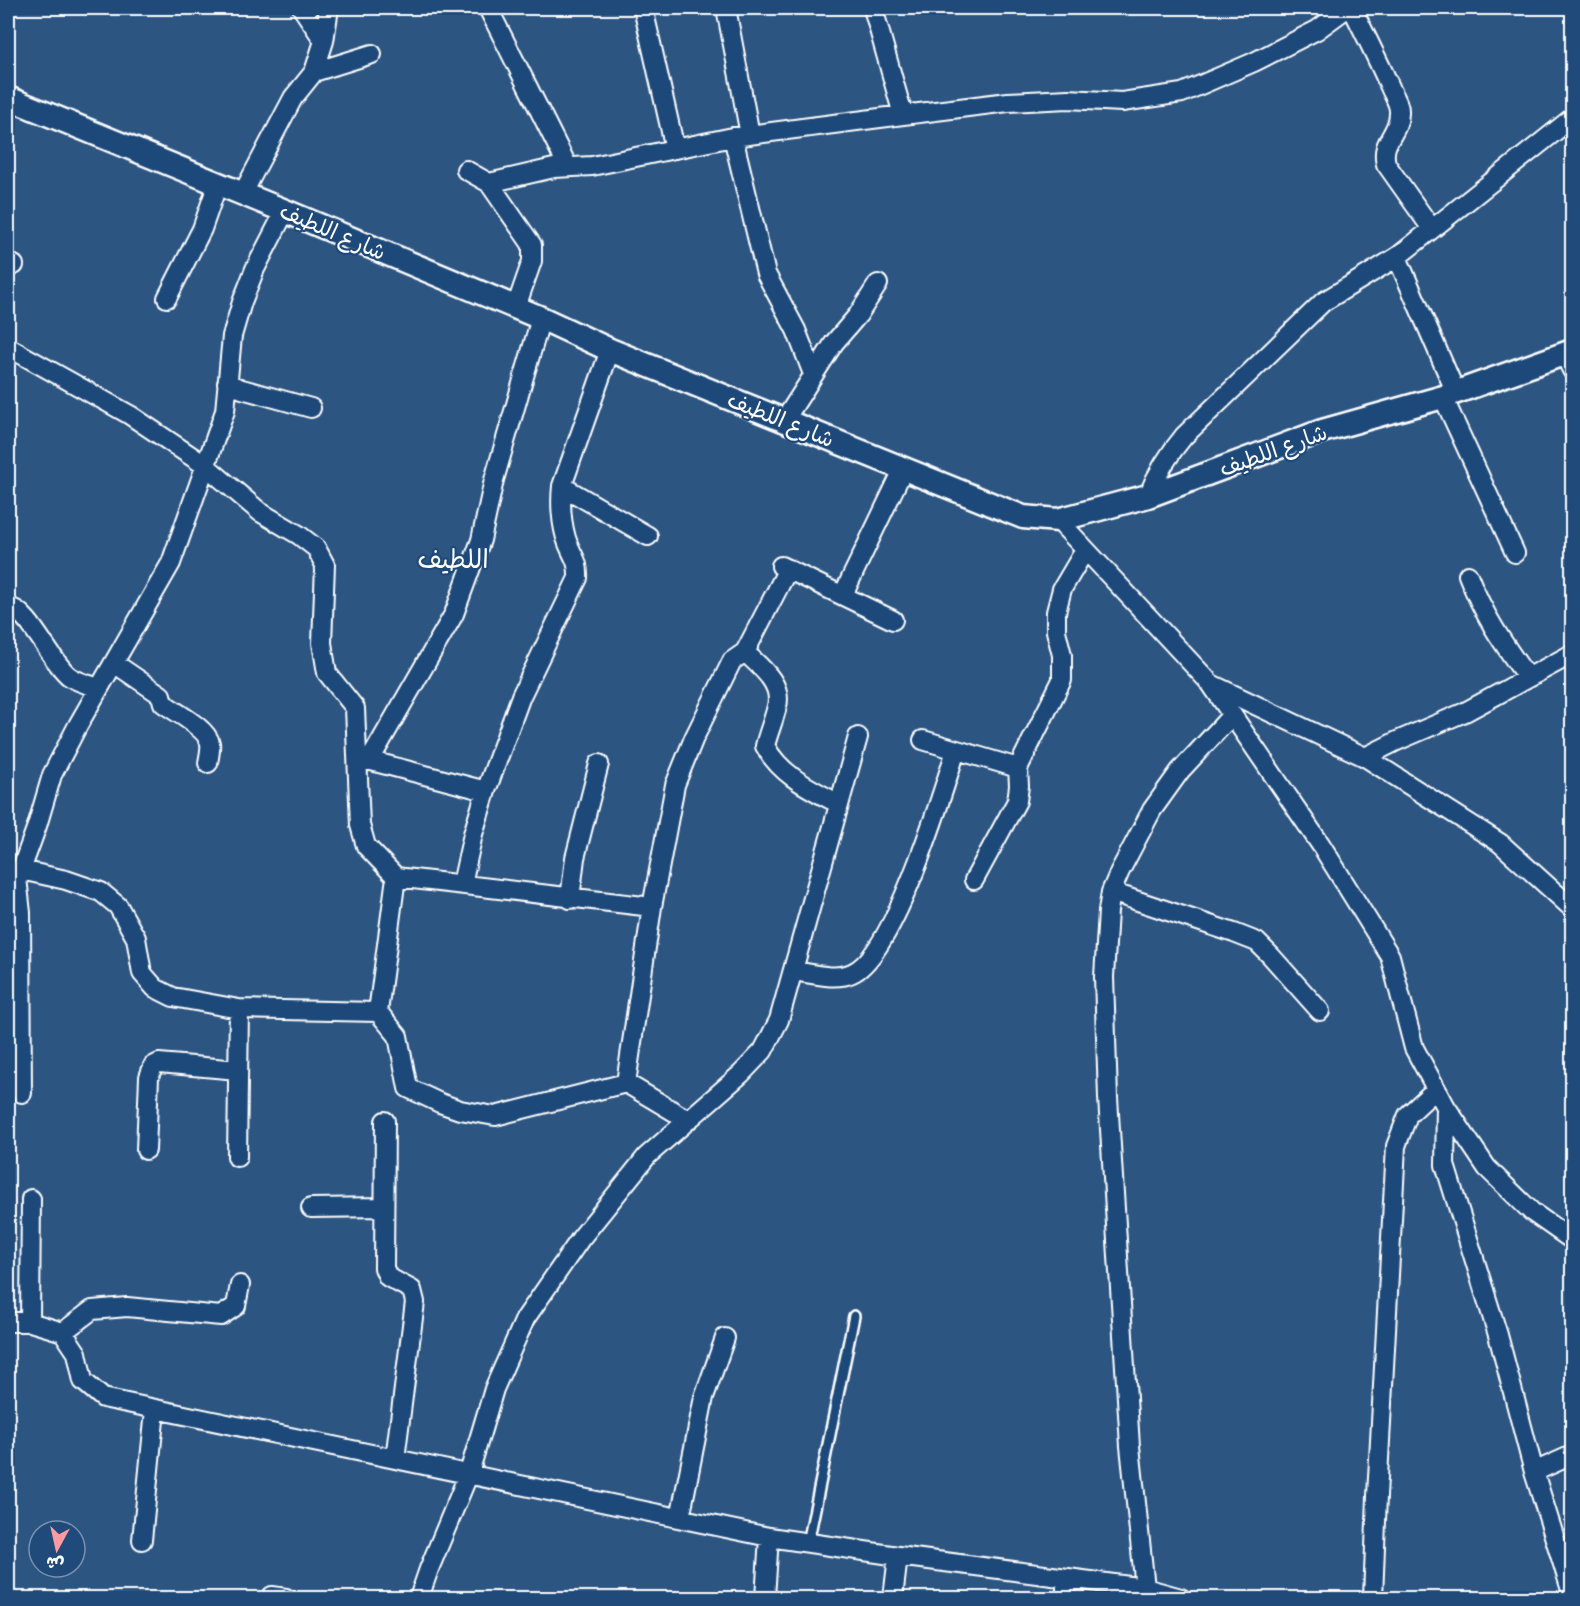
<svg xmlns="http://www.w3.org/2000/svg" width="1580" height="1606" viewBox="0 0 1580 1606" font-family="Itim,'Playpen Sans Arabic',sans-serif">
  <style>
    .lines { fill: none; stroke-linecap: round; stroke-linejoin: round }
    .service-casing { stroke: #fff; stroke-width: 14 }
    .minor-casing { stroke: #fff; stroke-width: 22 }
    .tertiary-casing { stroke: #fff; stroke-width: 27 }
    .service { stroke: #1f4a7a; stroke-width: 9 }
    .minor { stroke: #1f4a7a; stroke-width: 18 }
    .tertiary { stroke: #1f4a7a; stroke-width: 22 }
    .labels { text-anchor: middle; stroke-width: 4.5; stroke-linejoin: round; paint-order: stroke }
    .street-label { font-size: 22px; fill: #fff; stroke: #1f4a7a }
    .quarter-label { font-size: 26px; fill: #fff; stroke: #1f4a7a }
  </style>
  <rect width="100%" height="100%" fill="#2c5582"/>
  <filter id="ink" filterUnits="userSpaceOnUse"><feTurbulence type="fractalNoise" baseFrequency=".0167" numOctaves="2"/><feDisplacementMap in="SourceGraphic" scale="12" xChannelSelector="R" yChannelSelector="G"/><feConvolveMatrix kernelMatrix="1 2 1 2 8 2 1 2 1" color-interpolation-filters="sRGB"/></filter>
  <g filter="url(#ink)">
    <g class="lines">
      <g class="service-casing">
        <path id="service" d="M808,1543L854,1316"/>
      </g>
      <g class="minor-casing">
        <path id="minor" d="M302,8L324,41
          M488,8L568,167
          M643,8L675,149
          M726,8L750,135
          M873,8L903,115
          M1352,8C1365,34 1378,60 1390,87C1393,95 1400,104 1399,113C1399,135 1380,140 1386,164L1432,229
          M314,72L372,54
          M733,137L766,274L796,330L813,374
          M466,170L489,183L532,245V261L516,307
          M489,183L554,168L592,166L733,137L903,115L1008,102L1068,99L1122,102L1182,93L1254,62L1317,30L1347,8
          M243,193L293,98L314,72L324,41L329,8
          M1397,257L1456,393
          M8,263L14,265
          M167,298L202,229L218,183
          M8,347L130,415L206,466L260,512L299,535L316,548L325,565L322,643L327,673L355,708L360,825L366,846L396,877L652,907
          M1564,354L1572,370
          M227,383L242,389L311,408
          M1443,397L1515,553
          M784,421L834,343L858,315L878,284
          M562,486L648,536
          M1148,496C1157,473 1168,455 1184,436L1323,302L1397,257L1572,118
          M1058,520L1211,684L1365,757L1500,843L1572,908
          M781,566L893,620
          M1468,575C1484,616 1502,642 1527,677
          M843,595L904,468
          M8,607C29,609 50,661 69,676C77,682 90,685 99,688
          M745,652C759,666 783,683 777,706C774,720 768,733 765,746C781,776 811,789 839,804
          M114,663L161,695L163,703C175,712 207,728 210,743C211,749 209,757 208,763
          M1211,684L1321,845L1390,956L1414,1048L1446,1107L1487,1168L1532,1212L1572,1240
          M923,740L1018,768
          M1365,757L1397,741L1465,712L1572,654
          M360,758L486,791
          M370,760L454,614L481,540L494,480L541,318
          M21,870L66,880L101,892L118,906L136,938L142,973L155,988L173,997L239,1009L378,1012
          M396,877L378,1012L398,1036L408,1088L440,1103L460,1110L495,1116L626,1083L688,1120
          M17,878L21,913L22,1093
          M974,880L1017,801L1019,786L1018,768L1062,680V655L1056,631V612L1062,589L1085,550
          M462,884L473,834L486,791L521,696L578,578C579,559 571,555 566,538C561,520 560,504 562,486L610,350
          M1111,892L1234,933L1257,942L1271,956L1320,1011
          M8,893L21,870L37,826L52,775L78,725L171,563L225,411L232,336L242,302L255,269L285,211
          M570,899L575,858L599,764
          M793,971C810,973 835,981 852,973C893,956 942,795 956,750
          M626,1083L652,907L675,785L694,738L732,661L745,652L788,569
          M1446,1107L1445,1165L1498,1335L1534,1472L1572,1593
          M385,1121L384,1268L388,1277L412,1290L415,1302L395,1459
          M146,1150L149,1077L153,1066L159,1063L238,1070
          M237,1157L239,1009
          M311,1208L384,1207
          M8,1322H30L63,1332L77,1353L83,1381L103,1398L769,1537L898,1556L1145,1588L1181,1598
          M30,1322L31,1199
          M63,1332L92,1310L127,1307L221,1316L236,1306L240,1285
          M1534,1472L1572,1455
          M680,1518L704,1397L725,1338
          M142,1540L155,1410
          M1066,1578V1598
          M1145,1588L1130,1446L1108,1098L1104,977L1108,911L1111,892L1120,871L1152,810L1180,771L1232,715
          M272,1596L286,1598
          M419,1598L429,1569L469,1473L494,1389L525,1319L581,1238L647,1156L741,1074L763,1051L779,1020L858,737
          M765,1598L769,1537
          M893,1598L898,1556
          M1373,1598L1377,1496L1396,1146L1408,1115L1436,1089"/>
      </g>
      <g class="tertiary-casing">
        <path id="tertiary" d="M8,98L285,211L541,318L610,350L1023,517L1058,520L1148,496L1322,431L1443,397L1572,351"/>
      </g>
      <use href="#service" class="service"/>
      <use href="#minor" class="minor"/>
      <use href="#tertiary" class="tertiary"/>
    </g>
  </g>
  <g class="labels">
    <g class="street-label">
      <text transform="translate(333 231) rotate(23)" y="8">شارع اللطيف</text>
      <text transform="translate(781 419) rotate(22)" y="8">شارع اللطيف</text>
      <text transform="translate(1273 450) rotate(-20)" y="8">شارع اللطيف</text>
    </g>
    <g class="quarter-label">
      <text x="453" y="568">اللطيف</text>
    </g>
  </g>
  <rect width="1580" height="1606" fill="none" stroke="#1f4a7a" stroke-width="30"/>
  <rect x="15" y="15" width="1550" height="1576" fill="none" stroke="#fff" stroke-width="2" filter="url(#ink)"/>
  <g transform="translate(57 1549) rotate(188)"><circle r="28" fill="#1f4a7a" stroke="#7992af" stroke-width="1.5"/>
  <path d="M0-4.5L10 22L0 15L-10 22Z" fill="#ff9aa2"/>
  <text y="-9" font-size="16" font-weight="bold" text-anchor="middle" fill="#ffffff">ش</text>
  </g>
</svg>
